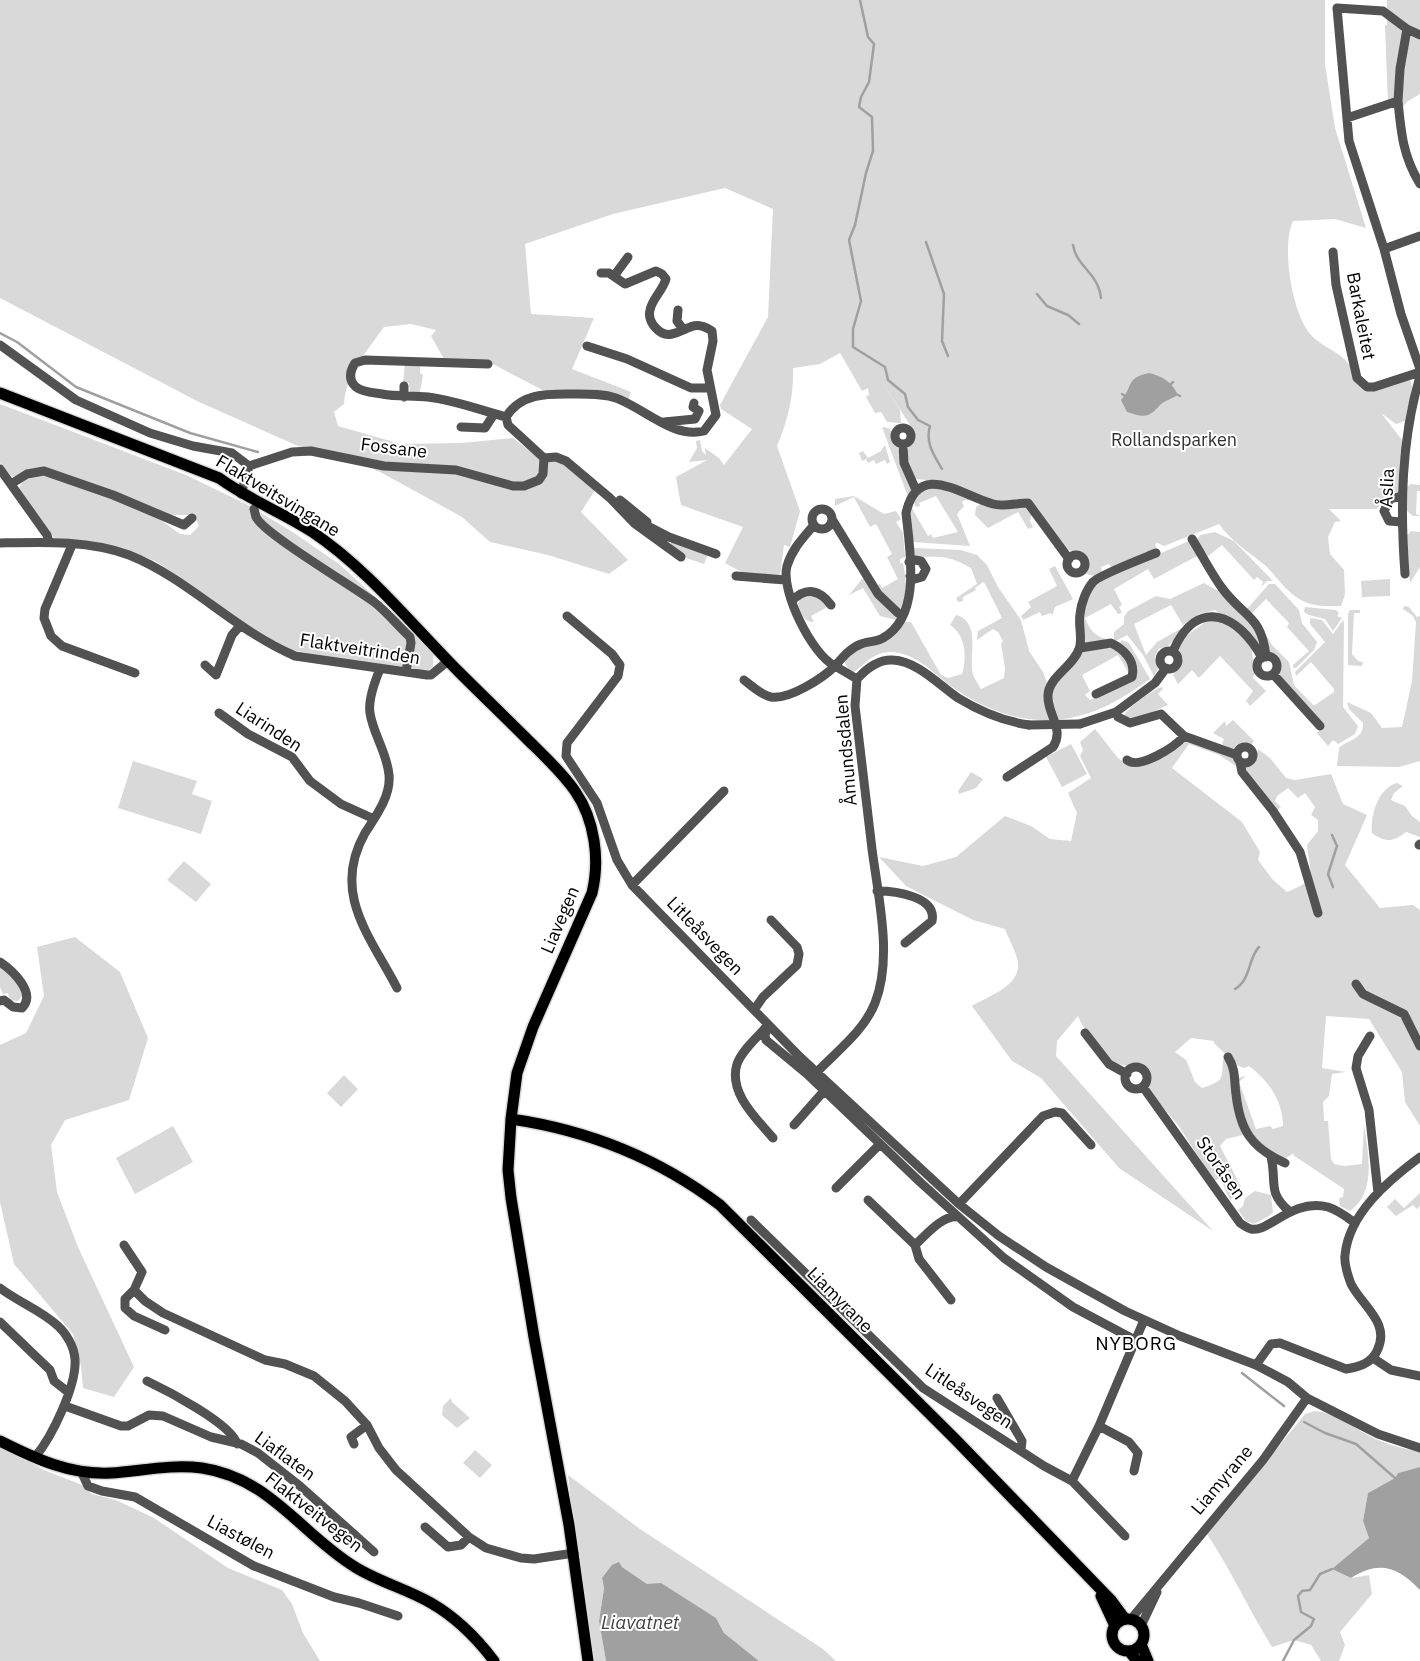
<svg xmlns="http://www.w3.org/2000/svg" width="1420" height="1661" viewBox="0 0 1420 1661" font-family="'IBM Plex Sans',sans-serif">
  <style>
    .green { fill: #d9d9d9 }
    .water { fill: #a0a0a0 }
    .lines { fill: none; stroke-linecap: round; stroke-linejoin: round }
    .stream { stroke: #a0a0a0; stroke-width: 2.5 }
    .major-casing { stroke: #dbdbdb; stroke-width: 14 }
    .minor { stroke: #525252; stroke-width: 9 }
    .major { stroke: #000; stroke-width: 11 }
    .minor-bridge { stroke: #525252; stroke-width: 9 }
    .labels { text-anchor: middle; stroke-width: 4; stroke-linejoin: round; paint-order: stroke }
    .street-label { font-size: 18px; fill: #000; stroke: #fff }
    .park-label { font-size: 18px; fill: #303030; stroke: #fff }
    .neighbourhood-label { font-size: 19px; letter-spacing: 1px; fill: #000; stroke: #fff }
    .water-label { font-size: 19px; font-style: italic; fill: #414141; stroke: #fff }
  </style>
  <rect width="100%" height="100%" fill="#fff"/>
  <path class="green" d="M0,0H1325V64L1335,128L1366,228L1335,219L1293,221C1281,247 1292,314 1311,335C1319,344 1332,349 1342,357C1352,365 1359,381 1366,391L1410,378L1412,387L1405,421L1396,424L1381,413L1406,445L1402,496L1385,498L1377,509H1329L1341,521L1335,522L1328,537L1330,554L1344,570L1345,594L1341,606C1328,606 1314,607 1303,601C1287,593 1278,578 1266,566C1250,553 1231,541 1219,524L1164,546L1158,543L1155,544L1157,550L1113,570L1109,564L1101,567L1102,572L1094,576L1082,573L1087,563L1083,555L1066,549L1022,500H990L938,481L916,479C900,457 911,450 912,428L877,374L900,410L901,423L887,422L881,412L875,413L866,397L869,395L868,388L862,391L840,353L820,364L793,368C794,395 788,420 777,446L800,511L790,547L784,545L780,576H749L725,563L743,527L681,505L676,477L707,460L689,462L697,448L696,441L700,440L702,451L706,455L705,448L719,458L724,465L752,429L721,409L720,405L768,317L773,209L725,188L613,214L525,244L531,314L594,318L572,369L631,392L628,401L554,396L491,363L444,359L431,336L436,330L411,324L384,327C367,351 346,374 344,404L334,412L338,426L401,444L462,443L513,438L540,459L562,457L597,487L581,512L628,560L609,574L548,555L490,542L462,517L382,473L344,456L298,446L199,402L0,298Z
    M1387,0H1420V94L1408,101L1400,110L1388,104L1385,25H1387Z
    M405,364L420,365V373L423,375L420,392H410L409,383L403,382Z
    M0,404L186,475L246,504L291,531L339,564L405,624L433,653V666L426,673L285,649L255,630L157,562L132,552L99,544L54,538L19,488C27,474 37,472 52,475L154,515L180,534L190,535L199,526L194,515H165L46,468L12,477L0,463Z
    M882,427L888,428L892,432L912,489L908,497Z
    M885,445L890,462L887,464L885,460L876,464L874,460L868,463L866,459L862,461L859,453L863,451L868,458L881,451Z
    M1411,484L1420,485V491H1417L1416,514L1420,516H1413L1407,511V487Z
    M932,486L1026,507L1032,514L1030,521L1033,527L1028,529L1018,512L988,528L975,515L976,507L979,505L978,501L965,500L962,502L964,506L957,514L970,546L913,542L911,540L910,505L928,536L931,534L933,538L958,532L936,496L919,503L920,506L916,507L912,499L915,495Z
    M854,496L884,514L896,511L901,519L896,522L903,533L905,557L900,559V563H903C906,578 909,598 900,611L875,586L880,584L882,588L898,579L887,557L892,554L876,524L870,527L854,497L835,506V499Z
    M1411,531L1420,532V567L1410,583L1405,538Z
    M1215,532L1234,541L1273,581H1267L1261,587L1263,582L1257,577L1254,580L1222,545L1207,557L1196,541L1200,535Z
    M671,540L708,554L704,564L683,557L671,544Z
    M1189,541L1199,555L1154,579L1148,569L1114,589L1122,605L1119,607L1122,613L1118,614L1111,604L1085,618C1090,630 1095,636 1106,639L1080,648L1081,610L1097,581Z
    M914,548L961,550L977,555L987,565L998,587L1021,620L1029,651L1043,672L1047,683L1051,720C1015,721 985,709 955,689C935,675 916,652 890,652C874,652 865,664 854,672L849,670L845,663L847,656L904,622H911L941,675L948,678L962,674C967,658 966,635 950,625L956,615C982,622 968,656 973,675C975,679 978,684 981,689L1004,678L1005,668L1001,644L1003,641L998,632L993,629L977,640L978,631L1002,618L985,584L983,582L975,588L976,590L963,597V601L958,602L956,598L977,584L971,568C962,563 952,558 941,557C931,556 923,558 913,555Z
    M1055,566L1073,599L1055,607L1052,616L1051,613L1042,616L1040,612L1023,620L1021,616L1031,607L1028,602L1057,586L1049,569Z
    M862,579H867L899,615L896,620L880,616L863,588L849,595Z
    M1390,579V596L1362,597L1361,581Z
    M1204,583L1218,591L1254,624L1262,647L1215,610L1199,614L1183,625L1171,605L1134,624L1146,655L1157,642L1191,623L1168,646L1158,649L1155,657L1158,669L1154,676L1143,655L1127,635L1114,642V632L1124,624V617L1128,611L1156,596L1170,599Z
    M1269,584H1275L1299,610L1302,623L1317,642L1314,650L1296,668H1293V665L1309,651L1287,627L1289,623L1266,599L1251,614L1247,609Z
    M815,594L829,606L811,616L814,622C804,623 800,612 798,604L800,599Z
    M1404,606L1409,607L1417,617L1420,616V761L1399,767L1337,766L1339,748C1349,739 1364,739 1363,723L1349,709L1347,702L1371,713L1382,728L1402,727L1412,681L1416,622L1413,616L1403,609Z
    M1305,607L1336,610L1339,613L1337,616L1342,618L1333,631L1325,619L1309,615L1304,612Z
    M1350,610H1360V613H1354L1352,654L1358,661L1363,662L1362,666L1348,665V614Z
    M1211,618C1228,622 1238,634 1251,645L1253,659H1258L1253,678L1266,691L1250,706L1246,701L1253,691L1220,656L1199,678L1192,670L1178,684L1173,675L1183,659L1178,649L1179,641Z
    M1310,618L1322,620L1333,634L1343,620L1344,624L1343,707L1358,726L1355,734L1338,744L1333,740L1328,746L1317,733L1322,727L1278,673V658L1269,653L1263,630L1272,645L1289,662L1294,685L1313,705H1315L1334,692V689L1311,662L1296,676L1295,672L1325,642L1310,624Z
    M1122,640L1129,643L1150,679C1119,701 1096,715 1057,720L1052,701L1053,684L1073,665L1082,650L1111,646C1122,651 1134,661 1130,675L1118,655L1082,675L1090,691L1085,695L1090,700L1134,678C1137,663 1129,654 1118,645Z
    M1162,687L1163,689L1158,694L1168,705L1133,720L1124,716C1125,710 1155,688 1162,687Z
    M1233,720L1254,741L1252,744L1242,745L1232,750L1222,744L1224,739L1213,733L1225,721L1226,726Z
    M1095,729L1118,758L1129,766L1155,762L1185,740L1235,758L1239,768L1219,755L1189,744L1172,768L1242,822L1260,852L1258,860L1273,880L1287,892C1319,879 1310,875 1307,845L1318,831V820L1311,815L1315,807L1305,793L1298,798L1288,788L1277,796L1275,801L1281,807L1276,811L1250,779L1245,768L1256,762L1258,749L1270,758L1286,778L1295,780L1331,774L1343,804L1367,815L1345,865L1380,908L1413,905L1420,910V1126L1405,1102L1402,1072L1369,1019L1326,1016L1322,1068L1346,1072L1332,1074L1329,1096L1323,1102L1324,1121H1328L1331,1159L1334,1164L1344,1166L1362,1164L1364,1124C1368,1152 1377,1192 1350,1211L1340,1206L1339,1198L1343,1197L1344,1189L1293,1155L1294,1153L1284,1159C1245,1135 1247,1128 1236,1086L1238,1078L1246,1076L1239,1082L1256,1129L1270,1126L1273,1129L1283,1126C1283,1101 1268,1080 1249,1066L1244,1068L1236,1065L1214,1043V1041L1191,1038L1175,1052L1186,1060L1195,1082L1202,1088C1223,1081 1222,1081 1223,1059L1228,1062L1231,1084L1243,1135L1226,1139L1220,1146L1242,1189L1230,1200L1220,1178L1214,1181L1178,1125L1146,1087L1149,1076L1145,1067C1138,1065 1128,1066 1122,1065C1105,1060 1084,1031 1078,1016L1057,1041L1056,1056L1213,1231L1119,1168L1041,1078L1012,1061L972,1006C989,996 1021,986 1018,962C1016,952 1009,939 1005,929L973,920L906,886L879,857L923,866L956,857L1005,816L1031,826L1050,839L1071,841L1077,813L1068,793L1091,778L1080,756L1083,750L1080,742Z
    M1071,744L1087,774L1062,787L1046,757Z
    M133,761L197,781L192,794L212,801L201,834L118,808Z
    M971,772L983,779L976,788L959,794L958,791Z
    M1397,783L1403,786L1394,793L1391,800L1405,806L1412,816L1420,822V837L1406,832C1394,842 1385,843 1372,833C1370,816 1378,788 1397,783Z
    M184,861L211,884L196,902L167,880Z
    M75,937L120,972L148,1038L129,1100L65,1120L51,1145L57,1192L78,1247L134,1367L114,1397L83,1388L81,1366L73,1334L14,1264L0,1202V1045L26,1033L44,996L37,947Z
    M0,966C9,972 22,985 22,996L18,1001L10,1000L8,993L3,994L0,987Z
    M344,1075L358,1089L341,1107L327,1093Z
    M173,1126L193,1162L135,1194L116,1158Z
    M1255,1191L1271,1195L1273,1212L1269,1216L1254,1224L1246,1221L1238,1210L1243,1206L1245,1198Z
    M1420,1193V1206L1417,1209L1413,1205L1396,1216L1387,1207L1395,1199L1404,1208Z
    M451,1398L452,1402L470,1418L457,1428L442,1415L443,1406Z
    M1315,1411C1336,1413 1350,1426 1368,1435C1384,1444 1402,1448 1420,1452V1467L1398,1473L1395,1478L1368,1493L1363,1521L1369,1538L1333,1569L1351,1578L1369,1575L1372,1594L1340,1632L1345,1645L1339,1661H1321L1311,1645L1294,1640L1272,1647C1249,1610 1231,1570 1207,1534L1305,1414Z
    M0,1445L44,1470L82,1485L92,1494L116,1500L154,1518L228,1568L282,1590L292,1604L303,1633L320,1661H0Z
    M475,1450L492,1465L480,1478L463,1463Z
    M568,1475L640,1529L823,1649L836,1661H759L724,1633L716,1618L690,1602L647,1584L622,1567L602,1578L604,1588L599,1621L606,1661H591Z"/>
  <path class="water" d="M1149,373C1162,376 1172,382 1178,395C1173,398 1164,401 1160,405C1148,419 1144,417 1127,412L1121,400C1134,386 1125,378 1149,373Z
    M1420,1467V1590C1398,1567 1379,1560 1351,1578L1332,1569L1369,1538L1363,1521L1368,1493L1395,1478L1398,1473Z
    M619,1562L622,1567L647,1584L661,1583L716,1618L724,1633L759,1661H606L599,1621L604,1588L602,1578L612,1565Z"/>
  <g class="lines">
    <path class="stream" d="M860,0L868,37L874,44L869,82L861,97L859,107L872,117L873,151L866,173L855,225L849,240L861,301L853,329V347L885,367L888,380L905,394L908,407L918,420L930,426C925,443 934,455 942,469
      M926,242L944,294L942,341L948,356
      M1073,245C1077,268 1098,272 1101,298
      M1037,294L1047,306L1068,315L1079,324
      M0,333L17,342L76,387L190,433L258,452
      M1171,384L1173,382
      M1122,394L1125,396
      M1178,395L1180,396
      M1332,835L1337,846L1328,874L1333,887
      M1235,989C1251,980 1248,958 1259,947
      M1242,1373L1284,1406
      M1304,1422L1325,1433L1356,1444L1395,1478
      M1283,1661L1294,1640L1311,1626L1314,1619L1301,1612L1298,1596L1302,1591L1310,1590L1320,1574L1332,1569"/>
    <g class="major-casing">
      <path id="major" d="M0,393L219,478C248,499 281,512 311,531C368,569 411,624 459,672C481,694 504,716 526,738C543,755 562,772 575,791C595,820 600,860 592,893L533,1027L517,1073L511,1119L508,1170L511,1198L534,1337L569,1525L588,1661
        M511,1119C587,1130 658,1158 720,1205L955,1439L1111,1600L1125,1619
        M0,1441C36,1459 70,1475 111,1473C141,1471 171,1464 202,1468C270,1478 301,1534 355,1567C379,1582 407,1589 431,1603C457,1618 476,1637 494,1661
        M1101,1596L1115,1626
        M1112 1635a16 16 0 1 1 32 0a16 16 0 1 1-32 0Z
        M1141,1644L1148,1661
        M1129,1651L1137,1661"/>
    </g>
    <path class="minor" d="M1420,35L1407,29L1383,11L1337,8L1349,141L1384,249L1401,314L1420,369
      M1398,101C1401,133 1403,156 1420,184
      M1347,118L1398,101L1400,69L1407,29
      M1384,249L1420,236
      M1333,252L1336,285L1357,378L1367,387H1374L1420,372
      M614,276L628,257
      M678,310L677,321L683,329
      M0,345L76,400L150,433L193,446L232,453L249,466
      M587,346L627,359L691,388H710
      M488,364L365,360L355,363C350,371 348,380 356,387C362,392 375,393 382,394C397,397 412,395 428,397C454,400 480,410 506,417
      M404,397V386
      M664,422L695,419L699,411L693,407L694,403
      M461,427L485,428L494,414
      M895 436a8 8 0 1 1 16 0a8 8 0 1 1-16 0Z
      M903,445L904,463L916,490
      M544,458L556,457L566,461L610,498L634,523L681,557
      M249,466L292,452L311,451L384,466L456,470L513,486H524L539,480L543,474L544,458L508,425L506,417C522,391 551,394 578,394C591,394 604,394 616,398C644,408 673,439 704,431L716,415L707,370L713,341L712,331C694,319 689,330 672,334C660,337 647,322 650,310C652,299 663,290 666,279L662,274L656,271L625,284L609,273H601
      M0,469L47,535L49,542
      M11,484L27,474L44,471L113,495L184,525L192,518
      M241,494L249,466
      M620,500L647,522
      M254,509C255,512 255,514 256,517C263,533 354,587 374,602C387,612 398,626 410,637L411,643L406,672
      M812 519a10 10 0 1 1 20 0a10 10 0 1 1-20 0Z
      M832,519L878,594L898,613
      M638,521L669,537L716,554
      M1402,522L1389,521L1384,511L1390,499L1402,496
      M1192,539C1202,555 1211,573 1222,588C1243,617 1262,615 1266,657
      M0,543C42,542 89,540 129,555C189,579 234,630 295,656L427,675H431L448,661
      M72,545L45,609L44,618L51,636L62,646L135,673
      M1067 564a9 9 0 1 1 18 0a9 9 0 1 1-18 0Z
      M909,562L915,560L921,561L926,569L922,577L915,579L910,576
      M1405,574C1400,508 1401,441 1420,376
      M736,576L785,580
      M792,601C806,586 820,590 831,605
      M567,616L612,654L620,665L618,676L567,743L566,756L597,803L617,860L632,885L798,1055L959,1204L999,1236L1046,1267L1125,1311L1180,1336L1256,1365L1288,1382L1307,1398L1378,1434L1420,1448
      M1080,648L1111,643C1124,649 1136,661 1132,677L1096,694
      M1160 660a9 9 0 1 1 18 0a9 9 0 1 1-18 0Z
      M1173,651C1197,596 1239,614 1262,658
      M1257 666a10 10 0 1 1 20 0a10 10 0 1 1-20 0Z
      M205,665L216,675L232,635L239,627
      M380,669C375,681 368,700 370,713C373,734 387,752 389,775C391,796 376,816 365,833C331,893 370,936 397,988
      M1273,674L1320,726
      M857,679L835,666C842,658 850,648 861,644C868,641 877,642 883,638C922,616 910,551 906,513C918,459 962,496 993,504C1003,507 1017,503 1028,503L1069,559
      M744,680C752,686 761,695 771,697C789,700 823,678 835,666C812,655 780,590 787,566C792,549 803,538 814,525
      M1116,712L1155,683L1166,668
      M219,713L248,734L292,757L310,781L341,804L374,819
      M1080,724L1116,712L1118,717L1130,723L1161,714L1184,736L1237,755
      M1237 755a8 8 0 1 1 16 0a8 8 0 1 1-16 0Z
      M1127,760C1139,770 1175,747 1184,736
      M1240,762L1242,772L1273,811L1300,852L1318,913
      M1007,777L1053,747C1065,729 1047,714 1048,696C1048,677 1073,667 1079,649C1083,639 1078,625 1080,614C1081,604 1086,590 1093,582C1099,575 1144,558 1156,553
      M1419,845L1420,844
      M632,885L724,791
      M877,891C894,891 937,896 932,921L905,943
      M0,962C12,970 37,993 22,1008L13,1007L4,1000L0,1001
      M1356,984L1363,994L1404,1014L1420,1046
      M754,1010L763,997L797,965L799,954L797,947L771,920
      M768,1025L765,1035L766,1040L807,1074L920,1182L1004,1258L1073,1307L1135,1340
      M766,1027C757,1038 742,1050 737,1064C728,1093 757,1119 773,1138
      M1085,1033L1109,1064L1127,1074
      M1370,1036L1358,1056L1356,1068L1369,1110L1378,1193
      M1228,1057C1236,1069 1234,1081 1236,1094C1240,1131 1252,1148 1285,1163
      M1125 1078a11 11 0 1 1 22 0a11 11 0 1 1-22 0Z
      M817,1072C837,1051 864,1031 875,1003C893,958 878,896 872,849C866,802 861,754 855,706L857,679C866,669 879,659 893,660C917,661 939,685 958,698C981,712 1002,721 1029,725
      M1143,1087L1240,1223C1243,1225 1247,1228 1251,1229C1269,1233 1291,1198 1328,1207C1338,1210 1347,1217 1355,1223
      M794,1125L824,1091
      M1271,1157C1277,1182 1267,1192 1289,1211
      M836,1188L880,1144
      M868,1200L915,1245
      M959,1204L1043,1116L1055,1112L1062,1113L1091,1145
      M751,1220L923,1388L1044,1466L1072,1481
      M124,1245L142,1272L134,1290L145,1301L163,1313L265,1360L285,1364L314,1376L345,1401L367,1425L379,1448L396,1470L469,1537L486,1548L521,1558L534,1559L574,1553
      M0,1288C18,1302 41,1310 58,1326C67,1334 74,1347 75,1359C77,1385 52,1437 35,1457
      M134,1290L125,1299V1308L134,1316L165,1330
      M951,1300L919,1259L915,1245C926,1235 942,1215 958,1217
      M0,1322L50,1370L54,1381L68,1392
      M1373,1358L1391,1370L1420,1376
      M1256,1365L1271,1344L1280,1343L1346,1369C1358,1367 1371,1364 1377,1351C1391,1323 1363,1307 1351,1284C1348,1276 1344,1263 1345,1255C1349,1213 1389,1180 1420,1157
      M147,1381C166,1390 232,1424 237,1444
      M997,1398L1022,1441L1021,1450
      M65,1406L121,1426H128L149,1415L163,1416L211,1437L241,1444L258,1453L300,1486L374,1552
      M1099,1426L1129,1442L1138,1453L1134,1471
      M354,1444L351,1437L367,1425
      M81,1471L88,1486L102,1491L135,1497L254,1566L334,1597L359,1603L398,1616
      M425,1527L448,1547L461,1545L469,1537
      M1125,1536L1072,1481L1099,1426L1144,1320
      M1131,1619L1263,1460L1307,1398
      M1141,1626L1157,1592"/>
    <use href="#major" class="major"/>
    <path class="minor-bridge" d="M1029,725L1080,724"/>
  </g>
  <g class="labels">
    <g class="street-label">
      <text transform="translate(1361 316) rotate(79)" y="6">Barkaleitet</text>
      <text transform="translate(394 448) rotate(7)" y="6">Fossane</text>
      <text transform="translate(1387 488) rotate(-87)" y="6">Åslia</text>
      <text transform="translate(278 496) rotate(31)" y="6">Flaktveitsvingane</text>
      <text transform="translate(360 649) rotate(9)" y="6">Flaktveitrinden</text>
      <text transform="translate(269 727) rotate(33)" y="6">Liarinden</text>
      <text transform="translate(846 750) rotate(-95)" y="6">Åmundsdalen</text>
      <text transform="translate(560 920) rotate(-67)" y="6">Liavegen</text>
      <text transform="translate(705 936) rotate(46)" y="6">Litleåsvegen</text>
      <text transform="translate(1221 1168) rotate(55)" y="6">Storåsen</text>
      <text transform="translate(840 1300) rotate(45)" y="6">Liamyrane</text>
      <text transform="translate(969 1396) rotate(34)" y="6">Litleåsvegen</text>
      <text transform="translate(285 1456) rotate(36)" y="6">Liaflaten</text>
      <text transform="translate(1222 1480) rotate(-50)" y="6">Liamyrane</text>
      <text transform="translate(314 1512) rotate(38)" y="6">Flaktveitvegen</text>
      <text transform="translate(241 1537) rotate(28)" y="6">Liastølen</text>
    </g>
    <g class="park-label">
      <text x="1174" y="446">Rollandsparken</text>
    </g>
    <g class="neighbourhood-label">
      <text x="1136" y="1350">NYBORG</text>
    </g>
    <g class="water-label">
      <text x="640" y="1629">Liavatnet</text>
    </g>
  </g>
</svg>
